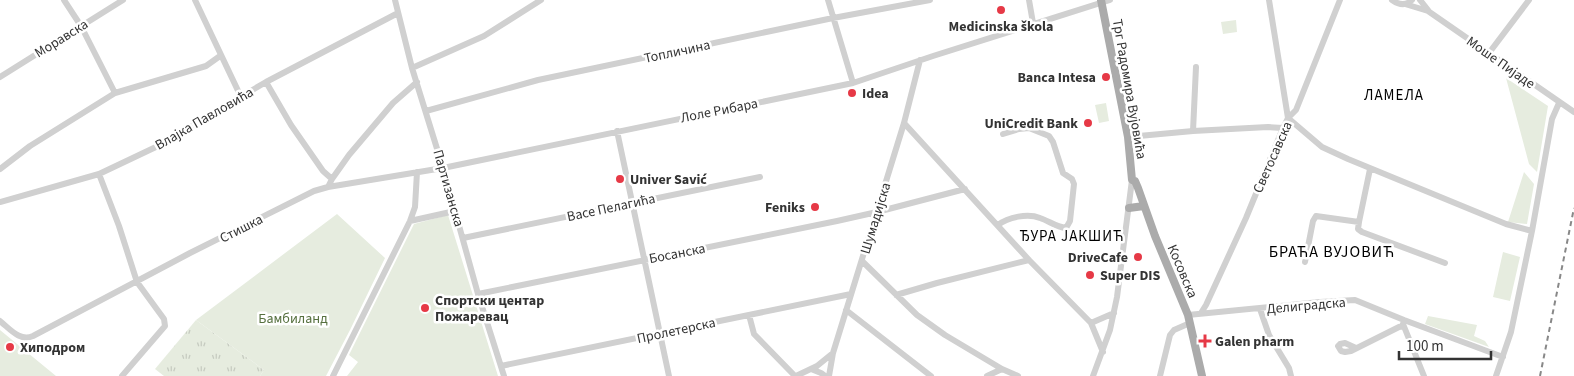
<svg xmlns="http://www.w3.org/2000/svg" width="1574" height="376" viewBox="0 0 1574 376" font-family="'Source Sans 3',sans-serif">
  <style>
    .grass { fill: url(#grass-tufts) }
    .park { fill: #e6ecdf }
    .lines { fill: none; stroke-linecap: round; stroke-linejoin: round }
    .minor { stroke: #d0d0d0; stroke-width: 6 }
    .major { stroke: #ababab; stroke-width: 8 }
    .rail { stroke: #888; stroke-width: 2; stroke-dasharray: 5 4; stroke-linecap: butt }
    .poi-dot { fill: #e63946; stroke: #fff; stroke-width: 2 }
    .labels { text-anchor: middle; stroke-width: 5; stroke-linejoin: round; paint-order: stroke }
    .poi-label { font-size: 14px; font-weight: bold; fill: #333; stroke: #fff; text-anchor: start }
    .street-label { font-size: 14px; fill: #333; stroke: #fff }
    .park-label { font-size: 14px; fill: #56703f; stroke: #fff }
    .neighbourhood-label { font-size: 15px; letter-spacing: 1px; fill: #000; stroke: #fff }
    .quarter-label { font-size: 16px; letter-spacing: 1px; fill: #000; stroke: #fff }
  </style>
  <defs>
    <pattern id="grass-tufts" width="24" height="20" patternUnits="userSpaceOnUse" patternTransform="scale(1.25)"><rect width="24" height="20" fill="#e6ecdf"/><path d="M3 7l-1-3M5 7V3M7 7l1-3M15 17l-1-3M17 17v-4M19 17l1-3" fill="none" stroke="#c6cbc0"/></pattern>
  </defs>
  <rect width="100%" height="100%" fill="#fff"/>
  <path class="grass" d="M196,320L264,370L260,376H164L155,369Z"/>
  <path class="park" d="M1236,20L1237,32L1223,34L1221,22Z
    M1506,78L1548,106L1537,172L1529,164Z
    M1106,103L1109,121L1099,123L1095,105Z
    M1524,172L1534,184L1527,224L1508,222Z
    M337,214L385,258L350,330L326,376H260L264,370L196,320Z
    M448,215L498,376H347L358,362L349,355L414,224Z
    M1503,252L1520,257L1510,301L1493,297Z
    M1428,316L1477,325L1474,336L1485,341L1489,347L1425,324Z
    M0,330L56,376H0Z"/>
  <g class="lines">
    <path class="minor" d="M64,0L81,26L115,93
      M195,0L241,97
      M395,0L412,68L443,168L478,294L504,376
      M828,0L853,83
      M1029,0L1033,23
      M1269,0L1288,118L1322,147L1348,159L1506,224L1532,231
      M1392,0C1399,5 1406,6 1412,0
      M1420,0L1428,10
      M1405,4L1428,11L1574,112
      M1489,53L1529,0
      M412,68L484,36L541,0
      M0,77L123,0
      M266,82L291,125L323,171L332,179
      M426,111L538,80L833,18L930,0
      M904,123L1029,260L1091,323L1103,352
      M617,131L669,376
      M1193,131L1196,67
      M1128,137L1193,131L1268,127L1283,128
      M0,169L30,146L115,93L206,66L220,56
      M99,174L119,226L137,282L164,319L165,326L122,376
      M328,187L332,179L349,155L393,103L417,82
      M0,202L99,174L158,146L266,82L398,13
      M410,221L455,211
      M1359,222L1358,229L1362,232L1445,263
      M998,225C1008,217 1028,213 1040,218C1049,221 1056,227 1066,228L1070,221L1074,184L1072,179L1063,173L1053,142L1049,136L1029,128L1019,129L1003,134
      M463,238L760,177
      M862,261L917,315L945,335L1002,369
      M1305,262L1313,221L1316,216L1359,222L1370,169
      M478,294L837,221L877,212L965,189
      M896,295L937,283L1029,260
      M1260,309L1269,335L1289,368L1291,376
      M846,310L931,376
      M1201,313L1206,305L1246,218L1283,128L1288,118L1296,110L1340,0
      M749,315L754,334L795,376
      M1188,315L1320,302L1355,300L1404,320L1503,357
      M0,321C10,329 20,342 33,336L190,253L314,191L328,187L443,168L853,83L933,56L1110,0
      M1091,323L1114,313
      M1403,324L1424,376
      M1356,348L1345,343L1340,344L1338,346L1341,351L1345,352L1351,351L1399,327L1403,326
      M501,366L851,294
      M811,369L821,373L825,376
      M333,376L410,221L415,207L417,172
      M796,376L817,366L833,353
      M829,376L833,353L904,123L920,60
      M987,376L1002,369L1018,376
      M1093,376L1110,330L1117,297L1132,180
      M1160,376L1170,335L1174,330L1190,323
      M1496,376L1511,332L1532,231L1552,119L1559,103"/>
    <path class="major" d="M1101,0L1128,137L1132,180L1135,181L1138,188L1155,236L1188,315L1202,376
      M1129,208L1144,206"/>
    <path class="rail" d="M1540,376L1574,208"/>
  </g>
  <g class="poi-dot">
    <circle cx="1001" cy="10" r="5"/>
    <circle cx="1106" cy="77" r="5"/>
    <circle cx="852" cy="93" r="5"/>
    <circle cx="1088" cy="123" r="5"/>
    <circle cx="620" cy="179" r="5"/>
    <circle cx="815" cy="207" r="5"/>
    <circle cx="1138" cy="257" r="5"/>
    <circle cx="1090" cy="275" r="5"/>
    <circle cx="425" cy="308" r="5"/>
    <path d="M1202.5 333.5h5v5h5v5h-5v5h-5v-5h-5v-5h5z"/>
    <circle cx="10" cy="347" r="5"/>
  </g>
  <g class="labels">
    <g class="poi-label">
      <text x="1001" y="31" text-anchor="middle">Medicinska škola</text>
      <text x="1096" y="82" text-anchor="end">Banca Intesa</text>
      <text x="862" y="98">Idea</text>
      <text x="1078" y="128" text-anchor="end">UniCredit Bank</text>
      <text x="630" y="184">Univer Savić</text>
      <text x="805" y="212" text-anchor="end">Feniks</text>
      <text x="1128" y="262" text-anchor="end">DriveCafe</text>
      <text x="1100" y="280">Super DIS</text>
      <text x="435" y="305">Спортски центар<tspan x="435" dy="16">Пожаревац</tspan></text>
      <text x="1215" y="346">Galen pharm</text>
      <text x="20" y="352">Хиподром</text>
    </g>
    <g class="street-label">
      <text transform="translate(61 38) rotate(-32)" y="5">Моравска</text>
      <text transform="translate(677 51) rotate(-12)" y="5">Топличина</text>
      <text transform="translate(1501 62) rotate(35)" y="5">Моше Пијаде</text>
      <text transform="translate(1130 89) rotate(80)" y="5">Трг Радомира Вујовића</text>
      <text transform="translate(719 110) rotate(-11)" y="5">Лоле Рибара</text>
      <text transform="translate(204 118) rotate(-30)" y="5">Влајка Павловића</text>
      <text transform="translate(1272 157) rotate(-66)" y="5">Светосавска</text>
      <text transform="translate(449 188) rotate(74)" y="5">Партизанска</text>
      <text transform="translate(611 207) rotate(-12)" y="5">Васе Пелагића</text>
      <text transform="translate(875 218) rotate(-73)" y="5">Шумадијска</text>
      <text transform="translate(241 228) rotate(-27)" y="5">Стишка</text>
      <text transform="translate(677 253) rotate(-11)" y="5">Босанска</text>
      <text transform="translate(1183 271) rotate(67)" y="5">Косовска</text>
      <text transform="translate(1306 305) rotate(-5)" y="5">Делиградска</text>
      <text transform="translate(676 330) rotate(-12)" y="5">Пролетерска</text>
    </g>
    <g class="park-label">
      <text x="293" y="323">Бамбиланд</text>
    </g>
    <g class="neighbourhood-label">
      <text x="1394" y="100">ЛАМЕЛА</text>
      <text x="1072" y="241">ЂУРА ЈАКШИЋ</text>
    </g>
    <g class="quarter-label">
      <text x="1332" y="257">БРАЋА ВУЈОВИЋ</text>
    </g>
  </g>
  <path d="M1399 351v8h92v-8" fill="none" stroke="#333333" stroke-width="2.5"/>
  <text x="1406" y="351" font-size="15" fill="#333333" stroke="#ffffff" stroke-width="4" paint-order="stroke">100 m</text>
</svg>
